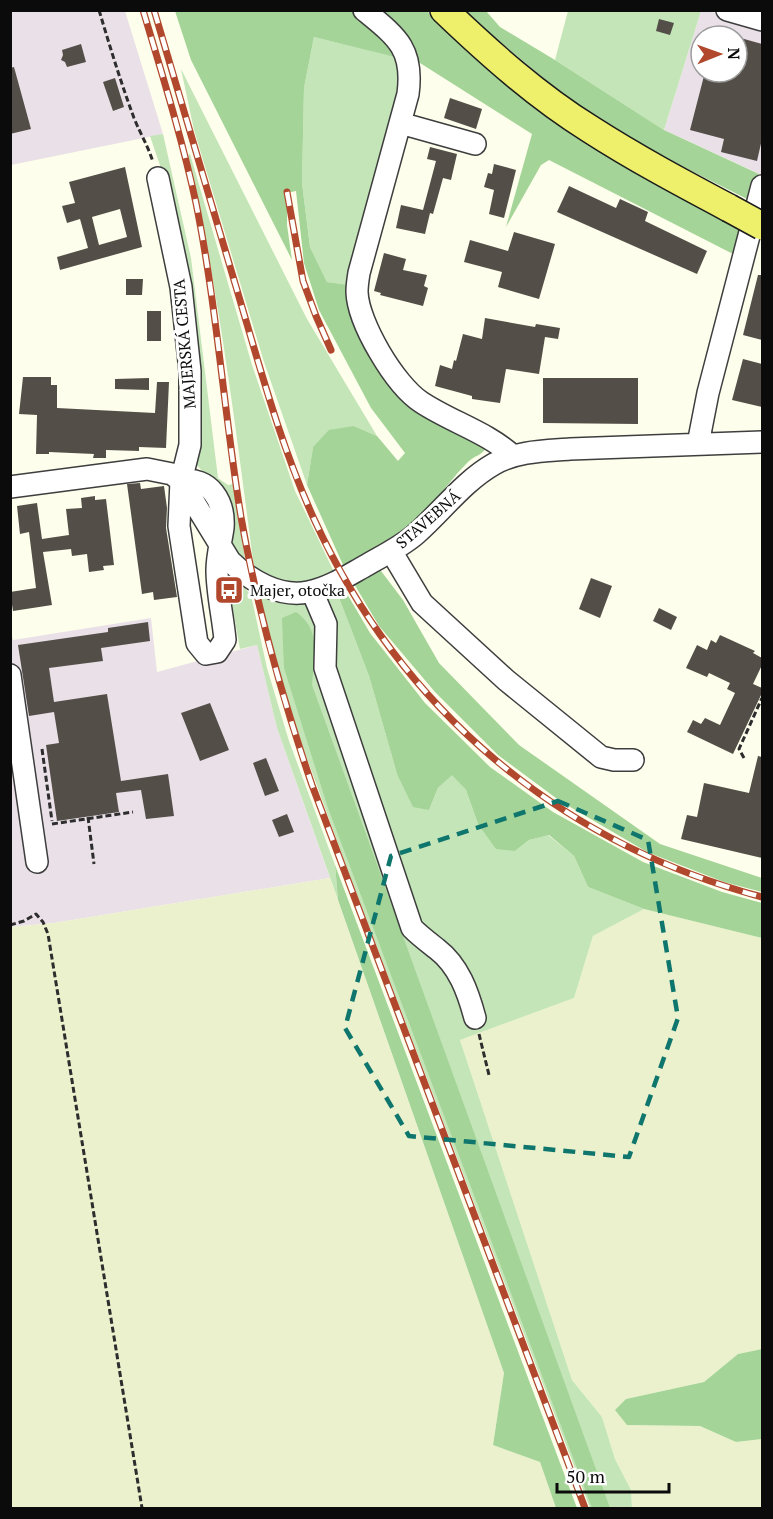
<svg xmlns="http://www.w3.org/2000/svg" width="773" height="1519" viewBox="0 0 773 1519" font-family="'PT Serif',serif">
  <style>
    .industrial { fill: #eae0e8; fill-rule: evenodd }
    .farmland { fill: #ebf1cd }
    .green { fill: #c4e5b8 }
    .forest { fill: #a4d498 }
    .building { fill: #534f48; fill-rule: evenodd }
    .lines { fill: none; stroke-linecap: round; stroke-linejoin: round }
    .minor-casing { stroke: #3e3e3e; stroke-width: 24 }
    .major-casing { stroke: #1c1c1c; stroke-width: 30 }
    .path { stroke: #2d2d2d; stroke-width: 3; stroke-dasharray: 6 3; stroke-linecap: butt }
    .minor { stroke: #fff; stroke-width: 21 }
    .major { stroke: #eeef6a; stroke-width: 27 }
    .rail-casing { stroke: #b1482e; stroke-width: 7 }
    .rail { stroke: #fff; stroke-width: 4.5; stroke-dasharray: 14; stroke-linecap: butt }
    .major-bridge-casing { stroke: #1c1c1c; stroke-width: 30; stroke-linecap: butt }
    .major-bridge { stroke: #eeef6a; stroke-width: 27 }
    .marked { fill: none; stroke: #0f766e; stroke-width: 4.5; stroke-dasharray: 12 8; stroke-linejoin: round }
    .labels { text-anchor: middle; stroke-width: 6; stroke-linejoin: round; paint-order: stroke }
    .street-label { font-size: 16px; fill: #0b0b0b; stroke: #fff }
    .poi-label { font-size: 16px; fill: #0b0b0b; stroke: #fff; text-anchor: start }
  </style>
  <rect width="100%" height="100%" fill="#fdfeeb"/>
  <path class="industrial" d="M11,11H125L163,134L11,165Z
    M701,11H708L762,24V175L664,130ZM701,36H737V72H701Z
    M151,618L157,672L257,645L277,728L330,878L54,923L11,927L10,628L13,640Z"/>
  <path class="farmland" d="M330,878L504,1373L493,1445L540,1462L556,1508H11V927L54,923Z
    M644,909L762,938V1349L738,1354L704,1382L626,1399L627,1425L700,1426L736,1442L762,1439V1508H632L631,1490L615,1459L602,1417L572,1380L460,1040L574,998L593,936Z"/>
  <path class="green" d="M568,11H701L664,130L555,60Z
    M314,37L404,58L406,76L349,285L327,282L310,247L302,183L304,88Z
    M181,69L307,319L377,436L354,426L313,447L307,485L264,362L194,130Z
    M163,134L191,258L218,478L228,485L233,484L246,565L233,551L219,490L195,463L169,192L150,136Z
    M190,154L252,365L295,491L336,576C306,583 281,589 254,568C236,430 219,291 188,155Z
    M244,587L251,595L267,668L289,741L335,865L338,900L277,728L257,645L240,649L230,593Z
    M336,590L369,676L397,774L429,810L438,788L452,774L466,790L478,824L515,851L529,840L548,835L574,856L588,887L644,909L593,936L574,998L460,1040L572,1380L602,1417L615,1459L631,1490L632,1508H590L345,863L300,739L276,665L259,595L293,602Z"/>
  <path class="forest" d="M175,11H427L454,38L520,94L741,228L735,255L549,160L541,165L506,227L532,134L420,63L314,37L304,88L302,183L310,247L327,282L349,285L371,347L486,448C482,455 474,456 468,462C448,482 433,506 412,525C392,542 367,554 344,567L307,485L313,447L329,430L354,426L377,436L398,461L405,453L371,408L319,310L304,263L296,191L287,193V225L292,260L191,60Z
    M463,11H486L500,27L555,60L664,130L759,174L751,201L630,140L572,102Z
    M378,567L403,600L439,663L519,745L660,844L762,878V892L724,882L647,852L560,801L498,755L435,692L379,626L353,582Z
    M343,587L370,633L425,703L490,767L553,812L643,862L722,892L762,903V938L644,909L588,887L574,856L549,835L529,840L515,851L496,849L478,824L466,790L452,775L438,788L429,810L413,807L397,774L369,676L336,590Z
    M296,612C322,630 314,657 312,685L610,1508H592L328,808L284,668L282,618Z
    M335,865L577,1508H556L540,1462L493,1445L504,1373L338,900Z
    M762,1349V1439L736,1442L700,1426L627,1425L615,1410L626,1399L704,1382L738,1354Z"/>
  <path class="building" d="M659,19L674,23L670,35L656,31Z
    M737,37L762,44V139L757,161L721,152L724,139L690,130L705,72H737Z
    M81,44L86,62L67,67L65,62L61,60L63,55L62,50Z
    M14,67L31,129L10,134V68Z
    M115,78L124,107L113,111L103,82Z
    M450,98L482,109L476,129L444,118Z
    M430,147L457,154L451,180L443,178L433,214L430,213L425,234L396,228L401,205L423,210L436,161L427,159Z
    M494,164L516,170L504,218L489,214L494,190L484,187L488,173L492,174Z
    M125,167L142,247L60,270L57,257L88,248L80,219L67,223L62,206L75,203L69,182ZM120,209L127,237L99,245L92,217Z
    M569,186L616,208L620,199L648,212L645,221L707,251L697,274L557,212Z
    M514,232L555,244L539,299L498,287L502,272L464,262L470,240L508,251Z
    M384,253L406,259L403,270L427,275L424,286L428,288L423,306L380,295L381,293L374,291Z
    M758,275H762V340L743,335Z
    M126,279H143L142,295H126Z
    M147,311H161V341H147Z
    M485,318L535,327L536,324L560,328L558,339L545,337L539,374L506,369L500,403L472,399V396L435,386L440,365L452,369L454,360L456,361L463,334L482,339Z
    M743,359L762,364V407L732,400Z
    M23,377H51V385H57V408L155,413L157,382H169L166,448L139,447V451L106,450V458H93L94,454L49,452V454H36L37,415L19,414Z
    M149,378V390L115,389V379Z
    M543,378H638V424L543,423Z
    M140,483L141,489L164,486L167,508L166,528L177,597L154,600L153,592L142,594L127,484Z
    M95,496V500L106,499L114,565L103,566L104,570L89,572L87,554L72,556L71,549L43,552L52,605L13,611L10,592L36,588L29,532L20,534L17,506L37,503L42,539L69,535L66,509L82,508L81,498Z
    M591,578L612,586L600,618L579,609Z
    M659,608L677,617L671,630L653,621Z
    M148,622L150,641L101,648L103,661L49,668L54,702L107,694L121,781L168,774L174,816L146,819L141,790L116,793L119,812L57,821L46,745L59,743L54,712L29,716L18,645L108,632V628Z
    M720,635L755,651L753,653L762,658V665L753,684L762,688V693L733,754L687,732L693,720L701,724L705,718L720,725L735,693L727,689L730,683L709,673L707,677L686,668L697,645L707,650L711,640L716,643Z
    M210,703L229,750L200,761L181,713Z
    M758,756L762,757V858L681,839L687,815L697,817L704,783L749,793Z
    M266,758L279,791L265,796L253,763Z
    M287,814L294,832L279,837L272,820Z"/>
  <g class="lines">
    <g class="minor-casing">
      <path id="minor" d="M364,10C397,37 414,49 408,94L359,273C358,279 357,286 357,292C358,323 395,385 421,402C451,422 487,432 513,456
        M727,10L762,20
        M400,123L475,144
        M158,178L181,287L190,371V445L181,481L179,526L197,643L206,654L217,652L225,640C223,617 217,593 217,570C217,556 221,542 223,528C225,502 210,476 181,481
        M698,444L708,393L762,186
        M10,487L147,469L172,474L181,481L230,561C249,580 280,598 308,592C329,588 347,576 365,566C382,556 401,547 416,534C442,511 464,481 494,464C517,451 545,451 570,449L762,442
        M391,551L422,603L506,680L601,757L614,760H633
        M312,591L326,624L325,668L412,928C420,936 428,942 437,949C459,966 468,992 475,1018
        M10,675L37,862"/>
    </g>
    <g class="major-casing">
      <path id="major" d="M444,10C489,53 537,96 590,129C635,158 682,183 729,208"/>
    </g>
    <path class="path" d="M99,10C110,47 121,83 134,118C140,133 148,146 153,162
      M42,749L52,821
      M744,758L739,749L762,698
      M88,817L94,864
      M52,824L133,812
      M10,925L24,921L36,914L43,922L48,934L142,1508
      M479,1034L489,1075"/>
    <use href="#minor" class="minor"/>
    <use href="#major" class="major"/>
    <g class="rail-casing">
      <path id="rail" d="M143,10C162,74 182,138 196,203C217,307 224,413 241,517C257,609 282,697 312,785L585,1508
        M154,10C181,100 207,190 234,280C258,360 279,442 314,519C401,710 560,843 762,897
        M287,192L303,281L316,316L331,350"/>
    </g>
    <use href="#rail" class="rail"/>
    <g class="major-bridge-casing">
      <path id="major-bridge" d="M729,208L762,226"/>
    </g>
    <use href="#major-bridge" class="major-bridge"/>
  </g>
  <path class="marked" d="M558,801L648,840L678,1018L629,1157L409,1136L345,1028L391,856Z"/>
  <defs>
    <g id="bus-square" transform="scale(1.5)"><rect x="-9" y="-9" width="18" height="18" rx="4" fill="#b1482e" stroke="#fff"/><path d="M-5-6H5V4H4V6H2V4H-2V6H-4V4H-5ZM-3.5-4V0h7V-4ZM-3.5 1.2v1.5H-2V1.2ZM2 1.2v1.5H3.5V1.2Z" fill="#fff"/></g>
  </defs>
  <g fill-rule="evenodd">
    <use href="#bus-square" x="229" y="590"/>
  </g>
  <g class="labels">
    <g class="street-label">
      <text transform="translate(184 344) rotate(-95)" y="6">MAJERSKÁ CESTA</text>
      <text transform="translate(428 519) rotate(-41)" y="6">STAVEBNÁ</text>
    </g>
    <g class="poi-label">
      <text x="250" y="596">Majer, otočka</text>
    </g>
  </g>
  <rect width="773" height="1519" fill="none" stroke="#0b0b0b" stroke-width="24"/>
  <g transform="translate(719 54) rotate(89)"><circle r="28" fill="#ffffff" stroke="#9d9d9d" stroke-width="1.5"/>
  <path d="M0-4.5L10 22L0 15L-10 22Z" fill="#b1482e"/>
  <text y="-9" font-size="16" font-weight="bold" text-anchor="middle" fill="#0b0b0b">N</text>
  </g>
  <path d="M557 1483v9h112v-9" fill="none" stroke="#0b0b0b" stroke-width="3"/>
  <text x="566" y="1483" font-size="18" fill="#0b0b0b" stroke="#ffffff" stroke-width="4.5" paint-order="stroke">50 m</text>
</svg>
